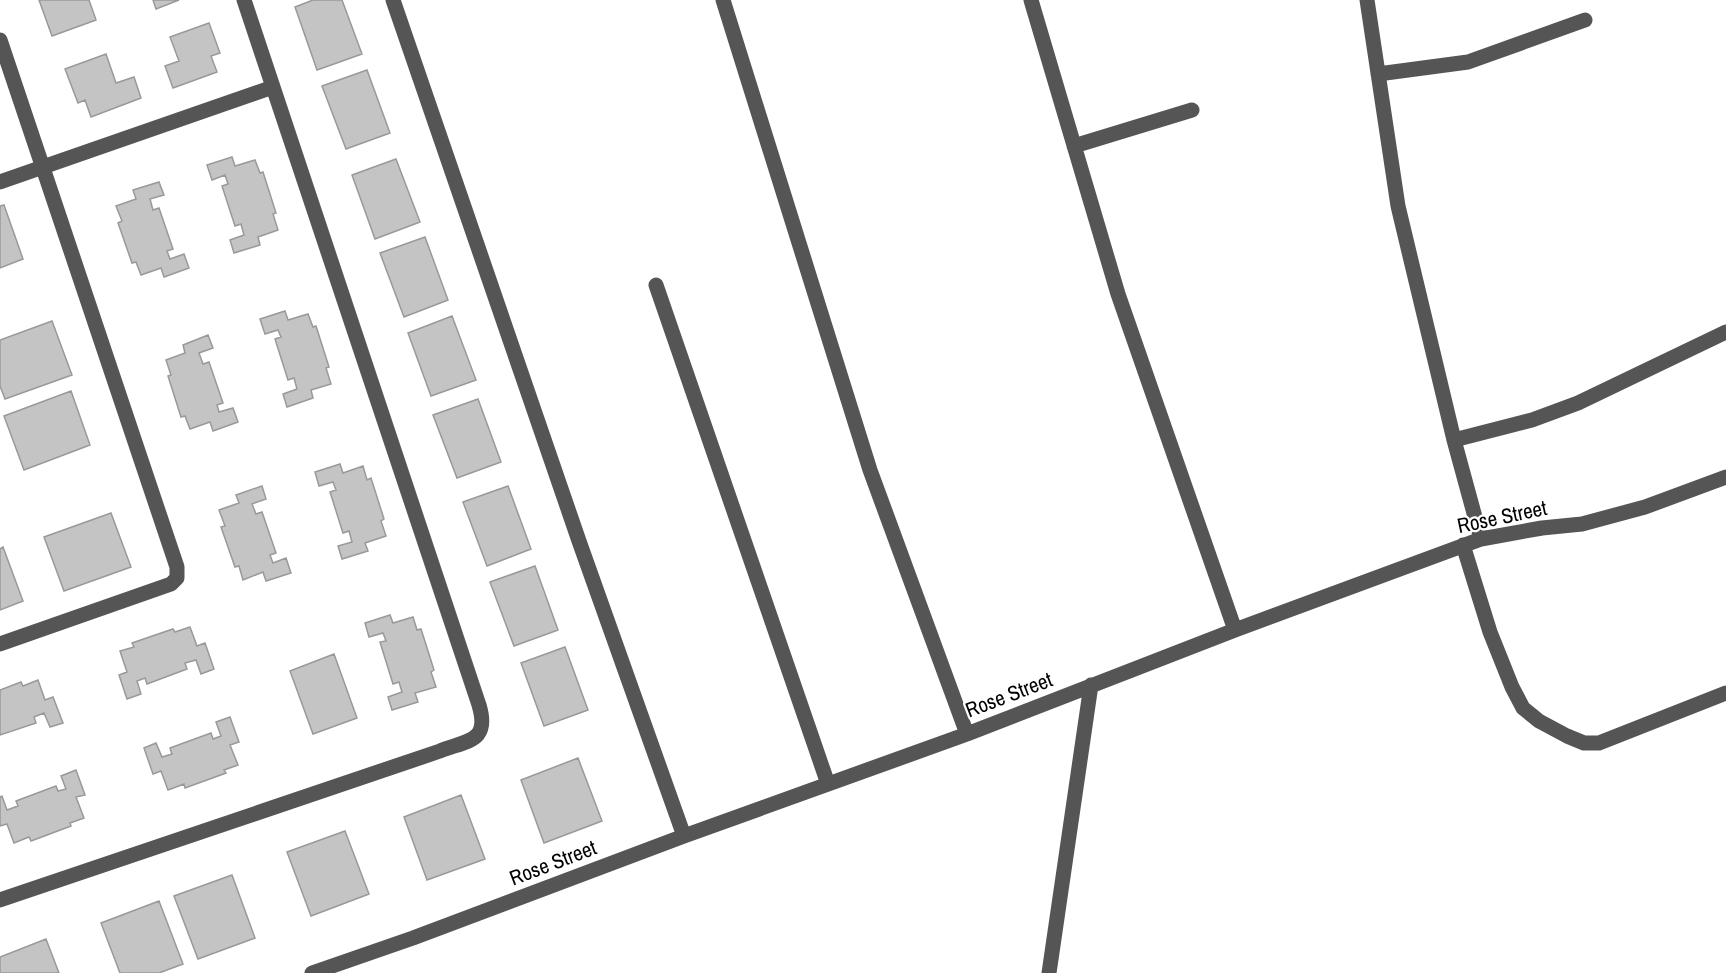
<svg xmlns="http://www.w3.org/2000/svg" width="1726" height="973" viewBox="0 0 1726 973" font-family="'Archivo Narrow',sans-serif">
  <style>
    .building { fill: #c4c4c4; stroke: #999; stroke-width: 1.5 }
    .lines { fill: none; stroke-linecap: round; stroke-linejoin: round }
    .minor { stroke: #555; stroke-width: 15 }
    .labels { text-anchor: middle; stroke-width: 4.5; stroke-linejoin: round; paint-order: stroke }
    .street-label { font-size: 21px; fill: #000; stroke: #fff }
  </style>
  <rect width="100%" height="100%" fill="#fff"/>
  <path class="building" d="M39,0H89L96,20L52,36Z
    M153,0H179L156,9Z
    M313,0H342L362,54L317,70L295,7Z
    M209,23L220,53L211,56L217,72L173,88L165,66L179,61L170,37Z
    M106,54L116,83L134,77L141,98L91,117L85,100L78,103L65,69Z
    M367,70L390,133L346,149L322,86Z
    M232,157L235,166L255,160L260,173L263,172L276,213L273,214L278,230L258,237L260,245L234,253L230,240L244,235L241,224L235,226L222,186L228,184L225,175L212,180L207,165Z
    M396,159L420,222L375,239L352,175Z
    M159,182L164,195L150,199L153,210L159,208L173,249L167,251L170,259L184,254L189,268L164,277L161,268L141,275L136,262L132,263L118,223L122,221L116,206L136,199L133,190Z
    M4,205L23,259L0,268V206Z
    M425,237L448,300L404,317L380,253Z
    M285,311L288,320L308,314L313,327L316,326L329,367L326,368L331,384L311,390L313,398L287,407L283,394L297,389L294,378L288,380L275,339L281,337L278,330L265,334L260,319Z
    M452,316L476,380L431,396L408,333Z
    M52,321L72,375L5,399L0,386V340Z
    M208,335L213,348L199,353L203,364L209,362L223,403L217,405L219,412L233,408L238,422L213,431L210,422L190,429L185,416L181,417L168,376L171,375L166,360L185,353L183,345Z
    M71,391L90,445L24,470L4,416Z
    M478,399L501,462L457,478L433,415Z
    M340,464L343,473L363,466L367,480L371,478L384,519L381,521L386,536L365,543L368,551L342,559L338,546L352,542L349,531L343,533L330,492L336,490L333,482L319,486L315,472Z
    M262,486L266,499L252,504L256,514L262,512L276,553L270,555L273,563L286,558L291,573L266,581L263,572L243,580L239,566L235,567L221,527L225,526L219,510L239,503L236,495Z
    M508,486L531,549L487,566L463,502Z
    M111,513L131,567L64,591L44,537Z
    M3,547L23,601L0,610V549Z
    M535,566L558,630L514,646L490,582Z
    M390,615L393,623L413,617L417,630L421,629L434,670L431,672L436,687L415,693L418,702L392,710L388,697L402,692L399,682L393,684L380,642L386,641L383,633L369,637L365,623Z
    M190,627L197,646L205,643L214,669L201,674L196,660L185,663L187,669L147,684L145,678L137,681L141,694L127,699L119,675L127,672L120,651L134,647L132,643L173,629L175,632Z
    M565,647L588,710L544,726L521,663Z
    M334,654L357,718L313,734L290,671Z
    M38,680L45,700L53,697L63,723L50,727L44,713L34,717L36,723L0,735V690L21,682L23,686Z
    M230,717L239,742L230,745L238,765L224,770L226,773L185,788L184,784L168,790L161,771L153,774L144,748L156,743L162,757L172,754L170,748L211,733L213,739L221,736L216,722Z
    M578,758L602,821L544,843L521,780Z
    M76,770L85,795L76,797L84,818L70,823L71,826L31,841L29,837L14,843L7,824L0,826V797L2,796L7,810L18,806L16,801L56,786L58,791L66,789L61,776Z
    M461,795L485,859L427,880L404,817Z
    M345,831L369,894L311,916L287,852Z
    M232,875L255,938L198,959L174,896Z
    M159,901L183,964L159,973H120L101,923Z
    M46,939L59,973H0V957Z"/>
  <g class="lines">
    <path class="minor" d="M393,0L579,541L684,836
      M723,0L870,470L967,734
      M1031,0L1118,294L1235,630
      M1367,0L1398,206L1454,440L1481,539
      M0,40L177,567V578L171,584L0,644
      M1378,74L1468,62L1585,20
      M1074,146L1192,110
      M0,182L273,87
      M656,285L828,784
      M1454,440L1532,420L1578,403L1726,332
      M1463,545L1490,632L1512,687L1523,708L1539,721L1567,736L1584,743H1599L1726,693
      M0,900L440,751C468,740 490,742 479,705L244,0
      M312,973L413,938L684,836L967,734L1235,630L1481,539L1542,528L1582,524L1645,507L1726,477
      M1049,973L1091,685"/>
  </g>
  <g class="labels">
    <g class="street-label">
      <text transform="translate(1502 517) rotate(-12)" y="7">Rose Street</text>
      <text transform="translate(1009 695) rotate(-21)" y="7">Rose Street</text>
      <text transform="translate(553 863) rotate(-21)" y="7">Rose Street</text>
    </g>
  </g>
</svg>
